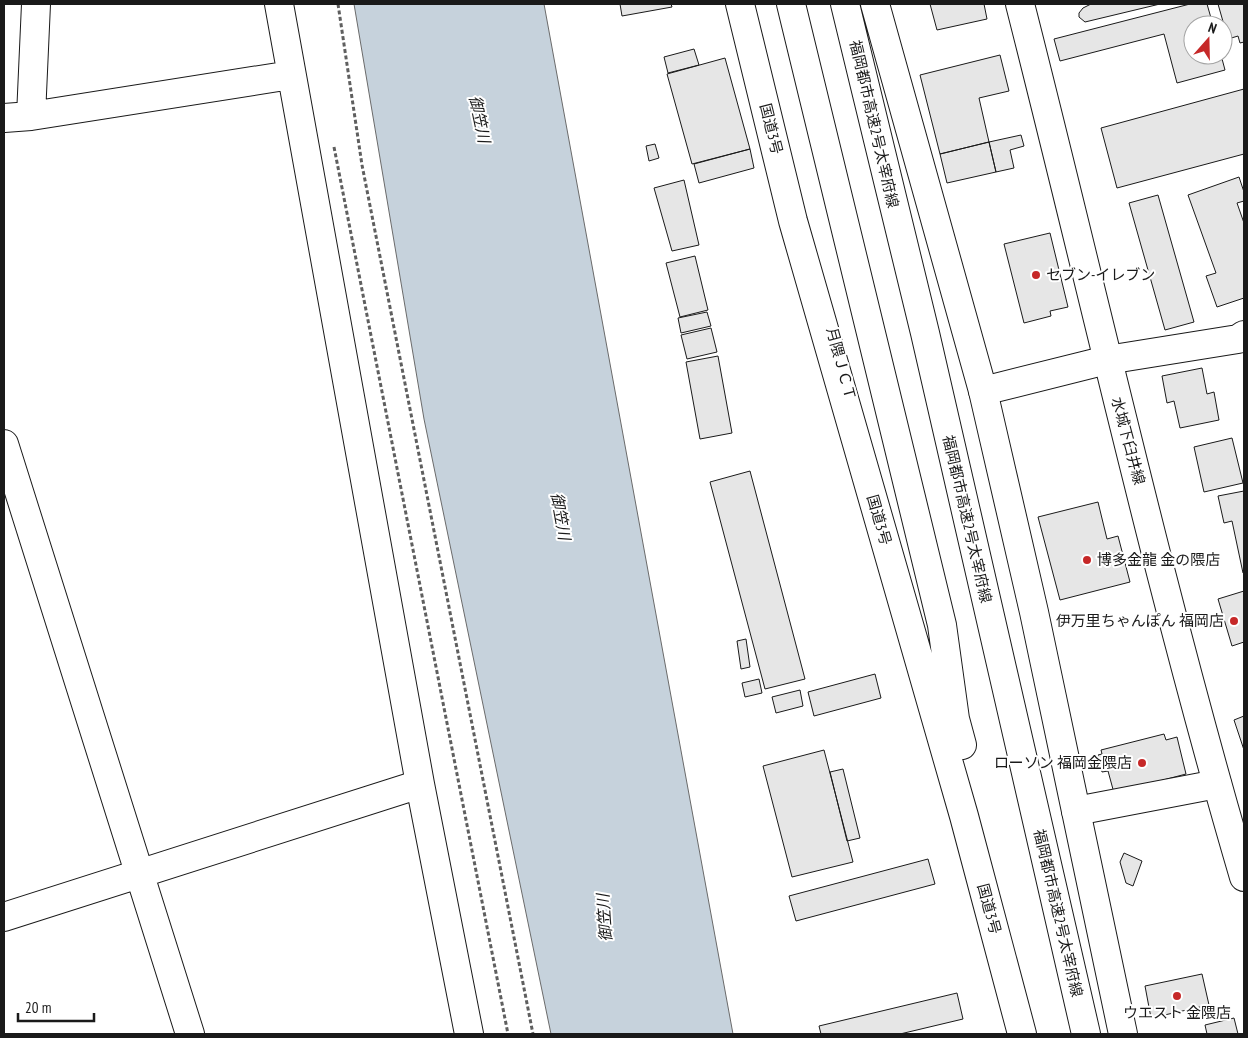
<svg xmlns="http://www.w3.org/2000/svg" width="1248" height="1038" viewBox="0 0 1248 1038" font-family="'PT Sans Narrow','Noto Sans JP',sans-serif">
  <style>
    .water { fill: #c6d2dc; stroke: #6a6a6a }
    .building { fill: #e6e6e6; stroke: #1a1a1a }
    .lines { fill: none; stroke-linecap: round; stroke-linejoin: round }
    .minor-casing { stroke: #1a1a1a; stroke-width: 30 }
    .major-casing { stroke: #1a1a1a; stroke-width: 30 }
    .highway-casing { stroke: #1a1a1a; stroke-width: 30 }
    .path { stroke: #5f5f5f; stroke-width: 3; stroke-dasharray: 4 2.5; stroke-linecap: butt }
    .minor { stroke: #fff; stroke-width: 28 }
    .major { stroke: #fff; stroke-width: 28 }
    .highway { stroke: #fff; stroke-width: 28 }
    .poi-dot { fill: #c62828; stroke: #fff; stroke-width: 2 }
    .labels { text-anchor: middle; stroke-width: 4; stroke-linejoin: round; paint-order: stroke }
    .street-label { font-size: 15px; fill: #1a1a1a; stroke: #fff }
    .poi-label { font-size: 15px; fill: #1a1a1a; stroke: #fff; text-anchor: start }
    .water-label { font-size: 16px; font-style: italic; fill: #1a1a1a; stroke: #fff }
  </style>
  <rect width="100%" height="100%" fill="#fff"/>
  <path class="water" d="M354,4H544L733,1034H551L424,419Z"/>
  <path class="building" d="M620,4H671L672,7L622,16Z
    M930,4H984L987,19L937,30Z
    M1091,4H1160L1085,22L1079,17V13L1083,8Z
    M1190,4H1207L1213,25H1193V55H1221L1225,70L1177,83L1164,34L1060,61L1054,39Z
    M1218,4H1244V42L1240,43L1238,36L1228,39Z
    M694,49L699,65L668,73L664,57Z
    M1000,55L1009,91L979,98L989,142L940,154L920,75Z
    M725,58L750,149L692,164L667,74Z
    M1244,89V154L1117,188L1101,128Z
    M1021,135L1024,146L1010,150L1014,168L996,172L989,142Z
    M989,142L996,172L947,183L940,154Z
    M655,144L659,158L649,161L646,146Z
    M750,149L754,168L699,183L694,164Z
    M1239,177L1244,192V201L1237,203L1244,223V298L1217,307L1206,276L1216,273L1188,195Z
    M684,180L699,245L672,251L654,188Z
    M1158,195L1194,322L1165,330L1129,203Z
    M1050,233L1068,307L1050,311L1051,316L1024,323L1004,244Z
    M695,256L708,310L680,317L666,263Z
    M707,312L711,326L681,333L678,318Z
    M711,328L717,352L687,359L681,335Z
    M718,356L732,433L700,439L686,362Z
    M1202,368L1207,394L1214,392L1219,420L1180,428L1174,401L1167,403L1162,376Z
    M1232,438L1243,483L1204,492L1194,447Z
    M750,471L805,679L765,689L710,482Z
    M1244,491V573H1243L1232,521L1224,523L1218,496Z
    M1098,502L1107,539L1118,536L1130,582L1060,600L1038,517Z
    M1244,591V642L1232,646L1218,599Z
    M746,639L750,667L741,669L737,641Z
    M875,674L881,698L814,716L808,692Z
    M759,679L762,693L745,697L742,683Z
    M800,690L803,706L776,713L772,697Z
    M1244,716V750L1234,720Z
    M1164,734L1166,740L1177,737L1186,774L1114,793L1108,771L1102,772L1098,755L1102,754L1101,750Z
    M824,750L853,862L792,877L763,766Z
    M843,769L860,838L847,841L830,772Z
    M1124,853L1142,861L1133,886L1126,883L1120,862Z
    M928,859L935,884L796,921L789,896Z
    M1202,974L1209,1005L1151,1018L1145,986Z
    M957,993L963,1019L900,1034H821L819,1026Z
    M1234,1018L1238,1034H1207L1205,1025Z"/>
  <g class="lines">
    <g class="minor-casing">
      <path id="minor" d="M279,4L420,784L469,1034
        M31,116L291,75
        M4,118L31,116L36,4
        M983,391L1107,360L1238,339L1244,335
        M4,444L190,1034
        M1076,811L1217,784
        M4,917L420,784"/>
    </g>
    <g class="major-casing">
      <path id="major" d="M1020,4C1094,295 1159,588 1244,877"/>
    </g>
    <g class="highway-casing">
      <path id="highway" d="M740,4L793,221L964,816L1022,1034
        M791,4L942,625L955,719L962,745
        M845,4L925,333L1086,1034
        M875,4L983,391L1034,612L1123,1034"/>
    </g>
    <path class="path" d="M338,4L362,165L533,1034
      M334,147L508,1034"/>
    <use href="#minor" class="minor"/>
    <use href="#major" class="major"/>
    <use href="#highway" class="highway"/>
  </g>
  <g class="poi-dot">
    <circle cx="1036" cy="275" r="5"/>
    <circle cx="1087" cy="560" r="5"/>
    <circle cx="1234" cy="621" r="5"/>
    <circle cx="1142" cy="763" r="5"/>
    <circle cx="1177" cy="996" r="5"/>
  </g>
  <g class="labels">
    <g class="street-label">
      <text transform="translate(874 124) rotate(77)" y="5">福岡都市高速2号太宰府線</text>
      <text transform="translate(771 129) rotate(76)" y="5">国道3号</text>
      <text transform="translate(841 364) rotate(75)" y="5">月隈ＪＣＴ</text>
      <text transform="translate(1128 441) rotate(75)" y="5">水城下臼井線</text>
      <text transform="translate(967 519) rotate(77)" y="5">福岡都市高速2号太宰府線</text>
      <text transform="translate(879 520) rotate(74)" y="5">国道3号</text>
      <text transform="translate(989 909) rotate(75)" y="5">国道3号</text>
      <text transform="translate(1058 913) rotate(77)" y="5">福岡都市高速2号太宰府線</text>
    </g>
    <g class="poi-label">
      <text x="1046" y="280">セブン-イレブン</text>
      <text x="1097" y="565">博多金龍 金の隈店</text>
      <text x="1224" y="626" text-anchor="end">伊万里ちゃんぽん 福岡店</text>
      <text x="1132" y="768" text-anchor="end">ローソン 福岡金隈店</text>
      <text x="1177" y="1018" text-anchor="middle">ウエスト 金隈店</text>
    </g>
    <g class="water-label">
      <text transform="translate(480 119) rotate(78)" y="6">御笠川</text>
      <text transform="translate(561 516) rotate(80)" y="6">御笠川</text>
      <text transform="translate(604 918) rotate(-94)" y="6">御笠川</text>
    </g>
  </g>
  <rect width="1248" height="1038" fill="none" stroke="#1a1a1a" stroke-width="10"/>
  <g transform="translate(1208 40) rotate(20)"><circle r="24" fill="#ffffff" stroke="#a3a3a3"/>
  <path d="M0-4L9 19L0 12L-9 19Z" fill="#c62828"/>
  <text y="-8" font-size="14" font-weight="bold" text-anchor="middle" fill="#1a1a1a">N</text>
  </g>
  <path d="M18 1013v8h76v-8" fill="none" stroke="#1a1a1a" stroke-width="2.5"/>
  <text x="25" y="1013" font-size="15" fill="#1a1a1a" stroke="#ffffff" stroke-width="4" paint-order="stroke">20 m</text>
</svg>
